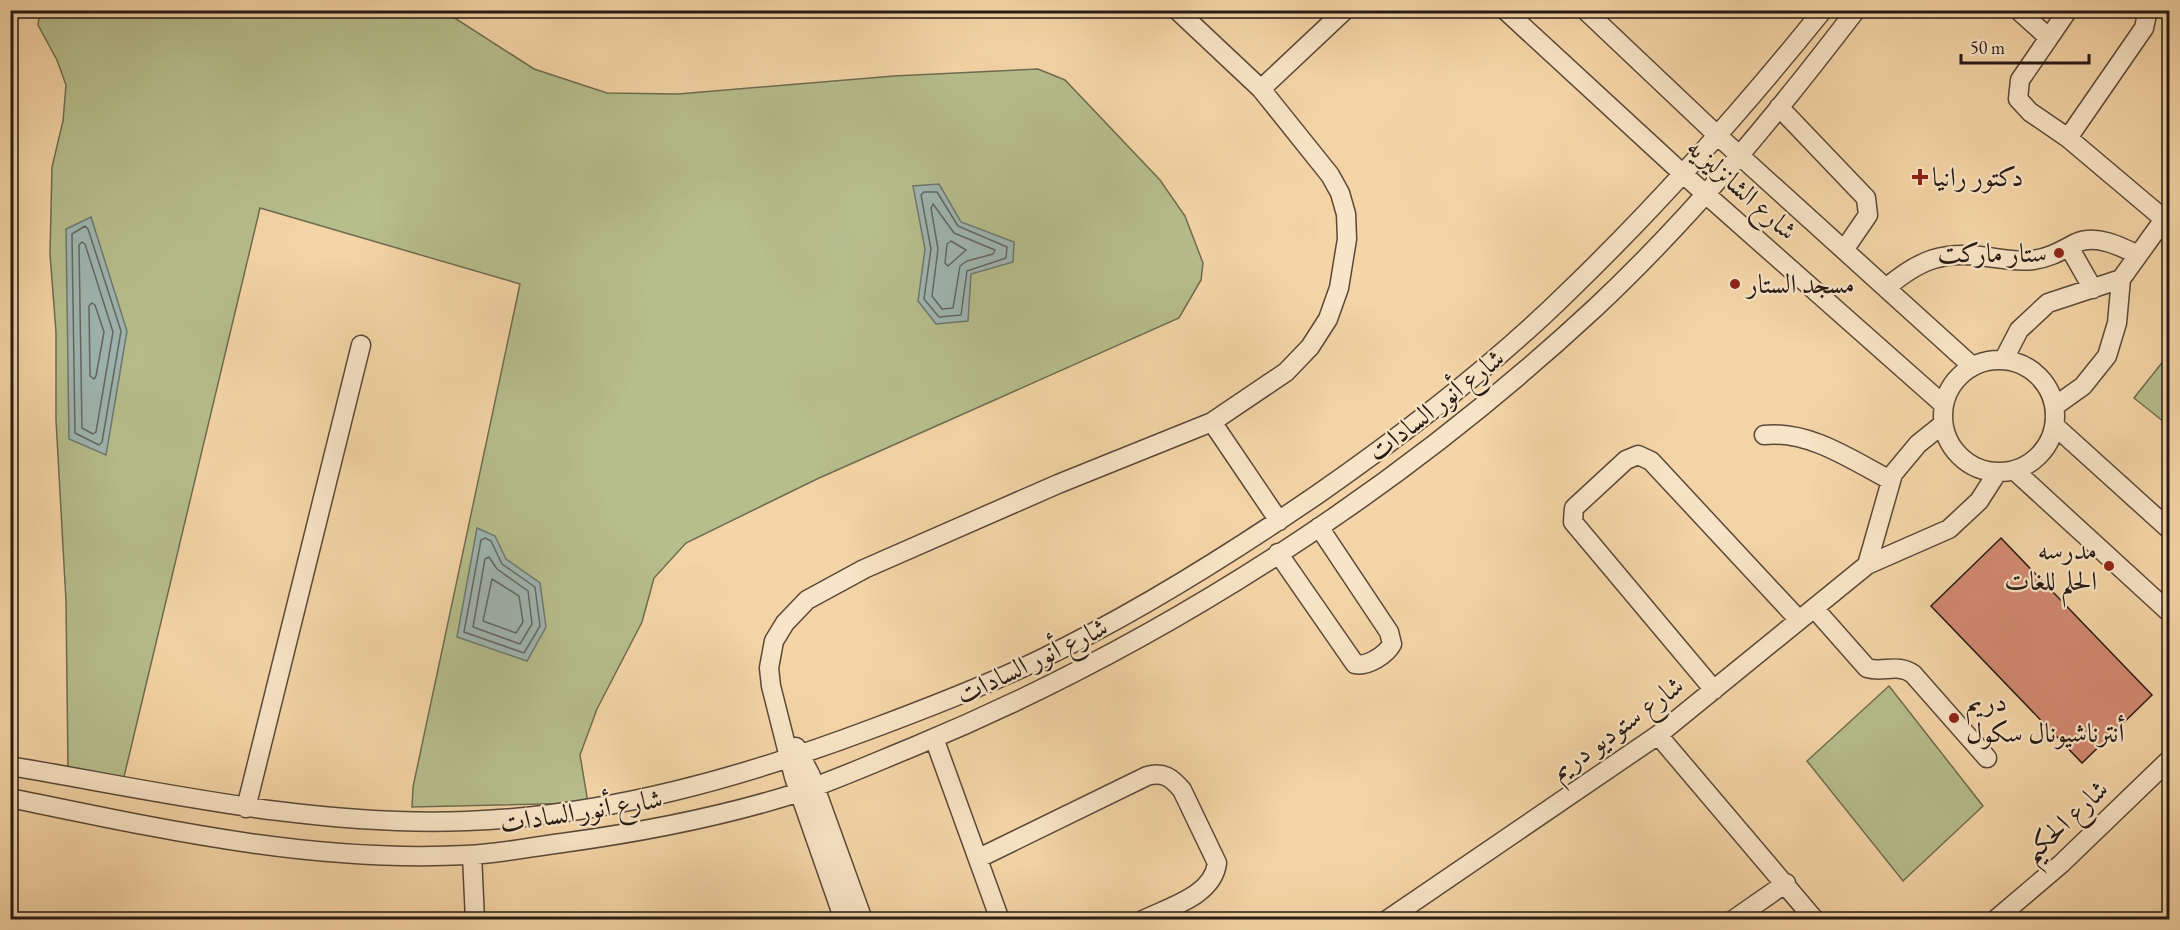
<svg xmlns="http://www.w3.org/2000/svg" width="2180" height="930" viewBox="0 0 2180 930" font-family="'EB Garamond',Amiri,serif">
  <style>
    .green { fill: #b6be8c; stroke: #6e6c50; stroke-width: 1.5 }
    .water { fill: #9fb6b1; stroke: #6f7872; stroke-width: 1.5 }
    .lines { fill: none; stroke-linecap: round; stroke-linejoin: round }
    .shore { stroke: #636862; stroke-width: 1.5 }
    .building { fill: #d38a72; stroke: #271a14; stroke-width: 1.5 }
    .minor-casing { stroke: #5a4939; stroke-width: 21 }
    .minor { stroke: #f8e4c6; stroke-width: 18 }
    .poi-dot { fill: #8f2418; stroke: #f8e4c6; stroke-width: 2 }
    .labels { text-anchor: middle; stroke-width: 4.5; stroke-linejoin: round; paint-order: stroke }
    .poi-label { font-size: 27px; fill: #271a14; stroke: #f8e4c6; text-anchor: start }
    .street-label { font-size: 27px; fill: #271a14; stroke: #f8e4c6 }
  </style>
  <rect width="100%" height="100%" fill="#f5d5a7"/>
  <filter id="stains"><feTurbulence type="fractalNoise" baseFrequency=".00333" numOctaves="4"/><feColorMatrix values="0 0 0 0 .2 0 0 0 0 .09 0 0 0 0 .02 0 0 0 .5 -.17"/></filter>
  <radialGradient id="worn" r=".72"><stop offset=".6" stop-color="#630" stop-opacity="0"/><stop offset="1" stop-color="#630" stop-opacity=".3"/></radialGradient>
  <path class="green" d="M40,10L444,11L534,69L607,93L678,94L894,76L1038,69L1065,80L1160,180L1185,216L1203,263L1201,280L1179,318L817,479L686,543L654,578L642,622L597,709L580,755L588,803L412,807L413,787L520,284L260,208L123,781L68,770L66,601L56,420V332L50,254L52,167L63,121L66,85L57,60L38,25Z
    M2169,354V426L2134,398Z
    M1889,686L1983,806L1903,881L1807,761Z"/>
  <path class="water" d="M939,184L961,222L1014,242L1013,262L971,274L968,321L936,324L918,301L925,249L913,186Z
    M91,217L127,331L106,455L69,439L66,229Z
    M477,528L495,536L506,559L540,583L546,627L527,661L457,637Z"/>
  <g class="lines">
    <path class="shore" d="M924,192H937L958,226L1007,247L1006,258L967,271L961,315L939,317L924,299L931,249L921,195Z
      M933,204L954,233L995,250L993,254L967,261L960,266L953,308L942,309L932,296L938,249L931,208Z
      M85,226L88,229L121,331L102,442L99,445L75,433L72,234Z
      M951,241L966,250L948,266L945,263L947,244Z
      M82,242L85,244L113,332L96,432L93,434L82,428L79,245Z
      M92,303L95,305L104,332L96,376L94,379L90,376L89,306Z
      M485,538L491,541L502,564L535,587L540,626L524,653L464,632L481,540Z
      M489,557L497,569L528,591L532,624L520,644L473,627L485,559Z
      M492,579L519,596L523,622L516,633L483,621Z"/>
  </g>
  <path class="building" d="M2001,538L2152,695L2082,763L1931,606Z"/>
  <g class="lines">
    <g class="minor-casing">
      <path id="minor" d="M1505,10L1683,174L1944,405
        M1585,10L1717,135L1972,366
        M2018,10L2048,37
        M2068,10L2020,80L2018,99L2030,112L2068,138L2164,219
        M1261,89L1345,10
        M1779,107L1866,198L1868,215L1844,250
        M2068,138L2144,28L2148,10
        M2069,247L2093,289
        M1886,288C1919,260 1943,250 1988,257C2003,259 2017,262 2033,260C2050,258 2062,250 2076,243C2096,234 2120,246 2138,255
        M2004,359L2019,330L2048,303L2121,279
        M1943 416a56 56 0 1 1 112 0a56 56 0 1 1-112 0Z
        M2055,406L2083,386L2107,356L2117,323L2121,279L2170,211
        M1212,422L1279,521
        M2055,426L2170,530
        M1764,435C1809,430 1852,460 1890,480
        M2015,471L2170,613
        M1278,553L1355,664C1367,667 1386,655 1392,644L1389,632L1319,527
        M1867,565L1893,474L1918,444L1943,424
        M1814,608L1867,668C1883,673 1898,663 1913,674L1987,758
        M1714,690L1573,522L1574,508L1626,460L1638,455L1651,461L1799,620
        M1658,735L1815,920
        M934,738L1000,920
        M796,747L811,776L863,920
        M10,766C162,792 313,827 467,821C607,816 744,777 874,728C930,707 985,686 1039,660C1137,613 1229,555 1318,494C1407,432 1493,366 1570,290C1660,203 1744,108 1823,10
        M10,798C161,829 312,863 467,855C498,854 531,847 562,843C643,832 726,816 803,791C840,778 876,762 913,747C1162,644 1397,492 1595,308C1691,218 1776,115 1856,10
        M246,808L361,345
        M472,855L475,920
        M979,858L1147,776C1163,771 1172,778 1182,790L1217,863C1213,896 1169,907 1143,920
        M844,920L794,777L771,686L769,668L774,641L785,623L807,600L864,569L1058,484L1212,422L1286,372L1310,347L1328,319L1339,288L1347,239L1346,214L1340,193L1330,175L1261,89L1177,10
        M1387,920L1658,735L1867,565L1949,529L1979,501L1997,473
        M1733,920L1786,883
        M1995,920L2061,864L2170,759"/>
    </g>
    <use href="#minor" class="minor"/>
  </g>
  <g class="poi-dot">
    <path d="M1917 168h6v6h6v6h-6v6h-6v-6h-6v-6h6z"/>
    <circle cx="2059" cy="253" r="6"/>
    <circle cx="1735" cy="284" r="6"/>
    <circle cx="2109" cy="566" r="6"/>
    <circle cx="1954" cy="718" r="6"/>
  </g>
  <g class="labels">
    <g class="poi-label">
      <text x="1932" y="186">دكتور رانيا</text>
      <text x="2047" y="262" text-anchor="end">ستار ماركت</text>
      <text x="1747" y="293">مسجد الستار</text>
      <text x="2097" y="559" text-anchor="end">مدرسه<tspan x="2097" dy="31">الحلم للغات</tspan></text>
      <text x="1966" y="711">دريم<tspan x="1966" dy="31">أنترناشيونال سكول</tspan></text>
    </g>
    <g class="street-label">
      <text transform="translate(1742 189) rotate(42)" y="9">شارع الشانزليزيه</text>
      <text transform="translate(1436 405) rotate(-38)" y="9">شارع أنور السادات</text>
      <text transform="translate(1032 661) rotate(-26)" y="9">شارع أنور السادات</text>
      <text transform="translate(1617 728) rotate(-36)" y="9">شارع ستوديو دريم</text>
      <text transform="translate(581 811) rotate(-9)" y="9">شارع أنور السادات</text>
      <text transform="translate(2065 821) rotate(-43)" y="9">شارع الحكيم</text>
    </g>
  </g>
  <rect width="2180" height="930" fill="none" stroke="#f5d5a7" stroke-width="36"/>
  <rect x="12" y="12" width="2156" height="906" fill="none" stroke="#271a14" stroke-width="3"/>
  <rect x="18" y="18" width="2144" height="894" fill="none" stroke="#271a14" stroke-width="1.5"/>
  <path d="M1961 54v9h128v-9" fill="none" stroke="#271a14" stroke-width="3"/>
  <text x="1970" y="54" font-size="18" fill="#271a14" stroke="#f8e4c6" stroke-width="4.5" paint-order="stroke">50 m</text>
  <rect width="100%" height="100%" filter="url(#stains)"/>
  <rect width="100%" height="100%" fill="url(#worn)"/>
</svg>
